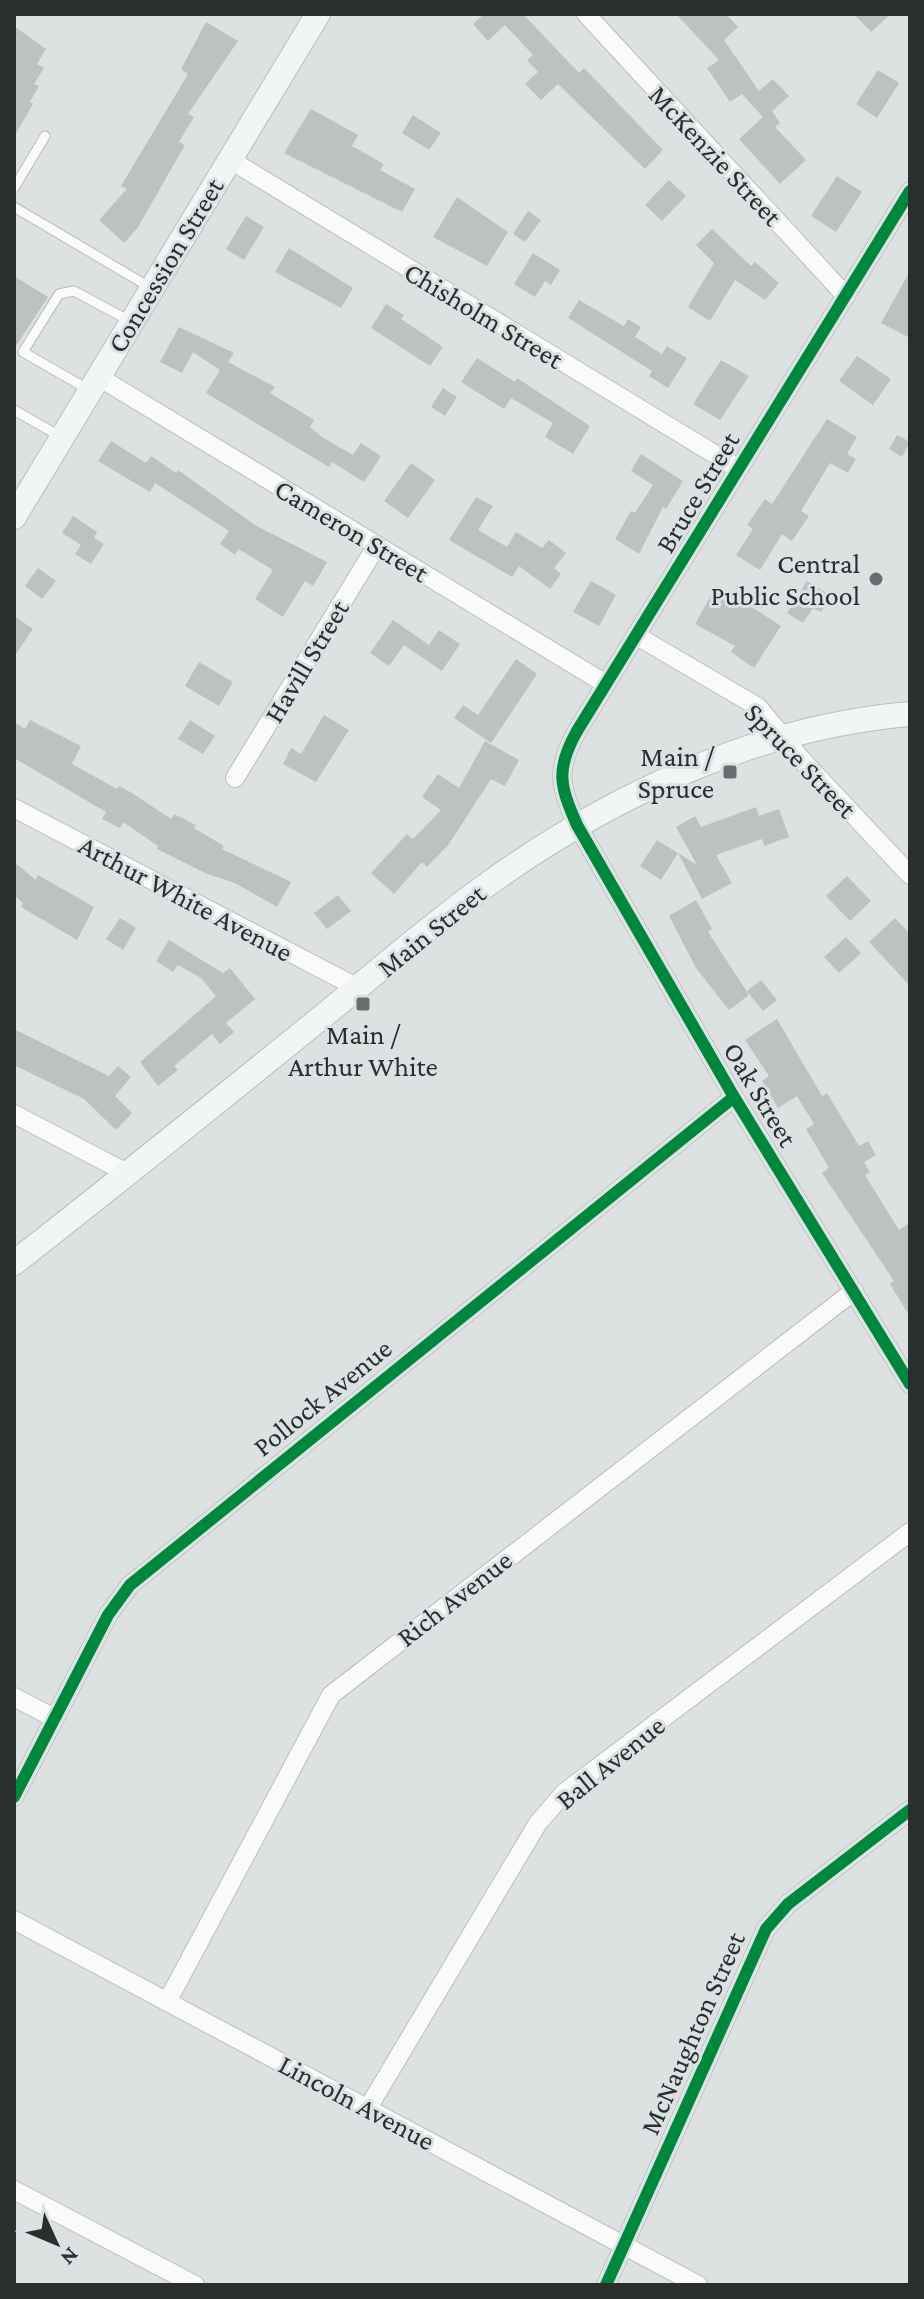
<svg xmlns="http://www.w3.org/2000/svg" width="924" height="2299" viewBox="0 0 924 2299" font-family="'Crimson Pro',serif">
  <style>
    .building { fill: #bec1c2 }
    .lines { fill: none; stroke-linecap: round; stroke-linejoin: round }
    .lane-casing { stroke: #babdbe; stroke-width: 11 }
    .street-casing { stroke: #babdbe; stroke-width: 20 }
    .secondary-casing { stroke: #babdbe; stroke-width: 26 }
    .lane { stroke: #fafafb; stroke-width: 9 }
    .street { stroke: #fafafb; stroke-width: 18 }
    .secondary { stroke: #f1f5f6; stroke-width: 24 }
    .cycleway-casing { stroke: #dbe2e4; stroke-width: 17 }
    .cycleway { stroke: #00873e; stroke-width: 12 }
    .poi-dot { fill: #696d6d; stroke: #dbe2e4; stroke-width: 3 }
    .labels { text-anchor: middle; stroke-width: 6; stroke-linejoin: round; paint-order: stroke }
    .street-label { font-size: 28px; fill: #2b2e2e; stroke: #dbe2e4 }
    .poi-label { font-size: 28px; fill: #2b2e2e; stroke: #dbe2e4; text-anchor: end }
  </style>
  <rect width="100%" height="100%" fill="#dde1e2"/>
  <path class="building" d="M484,14H523L579,73L584,68L663,150L645,169L558,84L541,100L525,84L538,72L527,60L533,55L505,25L488,41L473,24Z
    M676,14H726L738,27L724,40L759,91L773,79L789,96L772,111L780,123L775,127L806,160L780,184L739,139L763,117L742,94L730,102L707,68L719,60Z
    M854,14H891L871,32Z
    M206,22L238,41L188,114L194,117L179,142L185,145L138,227L124,243L99,220L127,189L121,186L188,74L181,69Z
    M14,26L46,49L37,64L44,68L34,84L39,86L30,102L33,104L14,137Z
    M878,70L899,83L877,118L856,104Z
    M311,109L358,135L352,146L384,164L380,170L415,189L402,212L284,153Z
    M413,115L441,133L429,150L402,133Z
    M837,176L862,192L836,232L811,216Z
    M669,180L686,196L662,221L645,205Z
    M457,197L508,232L487,266L433,237Z
    M528,211L541,220L525,242L513,234Z
    M246,216L264,227L244,260L226,249Z
    M712,229L751,266L755,262L779,283L765,300L735,280L710,321L688,307L714,263L696,245Z
    M289,248L353,288L341,308L275,272Z
    M533,253L560,270L551,285L545,281L535,297L514,284Z
    M910,271V338L881,323Z
    M14,276L48,297L14,349Z
    M579,300L624,326L628,319L641,327L635,337L662,354L667,346L687,358L668,388L649,376L652,371L568,318Z
    M386,304L404,315L401,319L443,347L430,366L371,328Z
    M179,327L234,353L228,362L275,387L270,393L314,420L310,427L322,437L353,455L361,443L381,456L364,482L332,462L329,467L206,393L220,370L193,352L182,373L160,362Z
    M857,356L891,379L873,405L839,381Z
    M477,358L515,382L517,378L590,426L573,454L545,437L553,423L511,398L504,409L461,382Z
    M721,360L749,376L720,420L693,404Z
    M443,388L457,397L445,416L431,407Z
    M827,419L857,437L847,454L856,459L848,473L830,463L801,511L809,516L792,541L782,534L760,570L736,555L753,529L747,525L765,499L772,504Z
    M897,435L910,442L902,457L889,449Z
    M111,441L146,463L151,456L176,473L178,470L255,525L327,562L313,586L305,581L283,617L255,599L273,570L238,549L235,555L220,544L229,531L155,483L150,492L98,461Z
    M641,454L683,481L666,509L663,507L639,554L615,539L631,511L635,513L653,485L631,471Z
    M411,463L435,480L408,518L384,501Z
    M476,497L493,506L478,530L507,547L516,532L542,548L549,540L566,553L554,568L561,574L550,589L519,566L512,577L449,540Z
    M73,516L97,532L94,538L104,544L91,564L75,554L81,545L62,533Z
    M38,568L56,581L42,599L25,586Z
    M591,581L616,595L599,626L573,612Z
    M807,581L831,596L821,612L813,608L803,623L787,613Z
    M717,585L781,626L754,668L731,652L735,646L695,624Z
    M14,616L33,629L14,657Z
    M393,620L429,645L439,630L460,644L442,671L404,645L389,666L370,653Z
    M516,659L537,674L491,743L454,718L463,705L478,715Z
    M199,662L233,682L219,706L185,686Z
    M324,715L349,730L316,782L283,764L291,748L301,754Z
    M30,720L81,746L72,764L117,789L119,786L132,793L171,819L174,814L196,825L194,828L224,846L222,849L291,882L277,907L235,883L207,874L157,849L158,846L123,822L120,828L102,819L106,812L14,758V722L25,729Z
    M190,720L215,736L203,754L178,739Z
    M485,741L519,760L505,786L491,779L449,844L427,867L422,862L394,894L371,873L407,834L413,839L441,810L422,797L438,774L459,788Z
    M756,807L759,816L779,809L789,837L764,846L762,839L716,855L732,883L702,899L678,853L661,880L640,866L657,840L697,865L676,827L695,816L701,827Z
    M14,862L36,880L38,875L94,907L77,940L21,907L23,903L14,895Z
    M847,876L871,901L850,921L826,896Z
    M338,895L351,911L327,929L314,913Z
    M696,900L712,929L708,932L749,995L729,1010L696,968L669,916Z
    M120,918L136,928L123,950L106,939Z
    M895,918L910,934V986L869,942Z
    M846,937L861,953L839,973L824,957Z
    M169,940L223,973L230,968L255,999L226,1023L234,1032L220,1044L212,1034L174,1066L178,1070L158,1086L140,1062L216,996L201,978L178,965L173,972L156,961Z
    M761,980L777,1000L763,1011L747,991Z
    M777,1019L822,1096L827,1093L859,1146L868,1141L876,1155L864,1162L870,1172L865,1175L899,1230L910,1223V1317L890,1284L894,1281L822,1173L829,1168L806,1129L814,1124L797,1096L778,1108L762,1081L769,1076L745,1040Z
    M14,1029L109,1076L118,1066L131,1077L115,1096L132,1113L116,1130L84,1099L14,1065Z"/>
  <g class="lines">
    <g class="lane-casing">
      <path id="lane" d="M14,188L45,136
        M14,207L151,288
        M89,390L23,352L59,294L74,291L130,321
        M14,410L61,437"/>
    </g>
    <g class="street-casing">
      <path id="street" d="M586,14L846,296
        M229,159L739,469
        M910,191L577,731C555,770 560,786 577,825L734,1097L910,1384
        M97,376L606,684
        M637,636L758,707L802,760L910,875
        M235,778L377,545
        M14,808L358,988
        M14,1114L127,1173
        M14,1697L54,1718
        M14,1797L108,1615L130,1585L734,1097
        M14,1920L698,2285
        M167,2002L331,1695L854,1291
        M368,2108L538,1823L565,1792L910,1532
        M14,2190L195,2285
        M606,2285L766,1929L788,1904L910,1810"/>
    </g>
    <g class="secondary-casing">
      <path id="secondary" d="M14,517L318,14
        M14,1263C116,1183 217,1102 317,1021C374,975 429,926 488,884C612,795 756,727 910,714"/>
    </g>
    <use href="#lane" class="lane"/>
    <use href="#street" class="street"/>
    <use href="#secondary" class="secondary"/>
    <g class="cycleway-casing">
      <path id="cycleway" d="M910,191L577,731C555,770 560,786 577,825L734,1097L910,1384
        M14,1797L108,1615L130,1585L734,1097
        M606,2285L766,1929L788,1904L910,1810"/>
    </g>
    <use href="#cycleway" class="cycleway"/>
  </g>
  <g class="poi-dot">
    <circle cx="876" cy="579" r="8"/>
    <rect x="722" y="764" width="16" height="16" rx="4"/>
    <rect x="355" y="996" width="16" height="16" rx="4"/>
  </g>
  <g class="labels">
    <g class="street-label">
      <text transform="translate(716 155) rotate(47)" y="10">McKenzie Street</text>
      <text transform="translate(165 265) rotate(-59)" y="10">Concession Street</text>
      <text transform="translate(484 315) rotate(31)" y="10">Chisholm Street</text>
      <text transform="translate(697 492) rotate(-59)" y="10">Bruce Street</text>
      <text transform="translate(352 530) rotate(31)" y="10">Cameron Street</text>
      <text transform="translate(306 661) rotate(-59)" y="10">Havill Street</text>
      <text transform="translate(801 760) rotate(46)" y="10">Spruce Street</text>
      <text transform="translate(186 898) rotate(28)" y="10">Arthur White Avenue</text>
      <text transform="translate(431 930) rotate(-39)" y="10">Main Street</text>
      <text transform="translate(761 1094) rotate(59)" y="10">Oak Street</text>
      <text transform="translate(322 1397) rotate(-39)" y="10">Pollock Avenue</text>
      <text transform="translate(454 1598) rotate(-38)" y="10">Rich Avenue</text>
      <text transform="translate(610 1762) rotate(-39)" y="10">Ball Avenue</text>
      <text transform="translate(692 2033) rotate(-66)" y="10">McNaughton Street</text>
      <text transform="translate(357 2102) rotate(28)" y="10">Lincoln Avenue</text>
    </g>
    <g class="poi-label">
      <text x="860" y="573">Central<tspan x="860" dy="32">Public School</tspan></text>
      <text x="714" y="766">Main /<tspan x="714" dy="32">Spruce</tspan></text>
      <text x="363" y="1044" text-anchor="middle">Main /<tspan x="363" dy="32">Arthur White</tspan></text>
    </g>
  </g>
  <rect width="924" height="2299" fill="none" stroke="#2b2e2e" stroke-width="32"/>
  <g transform="translate(56 2243) rotate(134)" stroke="#dbe2e4" stroke-width="6" paint-order="stroke">
  <path d="M0-6L14 30L0 20L-14 30Z" fill="#2b2e2e"/>
  <text y="-12" font-size="22" font-weight="bold" text-anchor="middle" fill="#2b2e2e">N</text>
  </g>
</svg>
